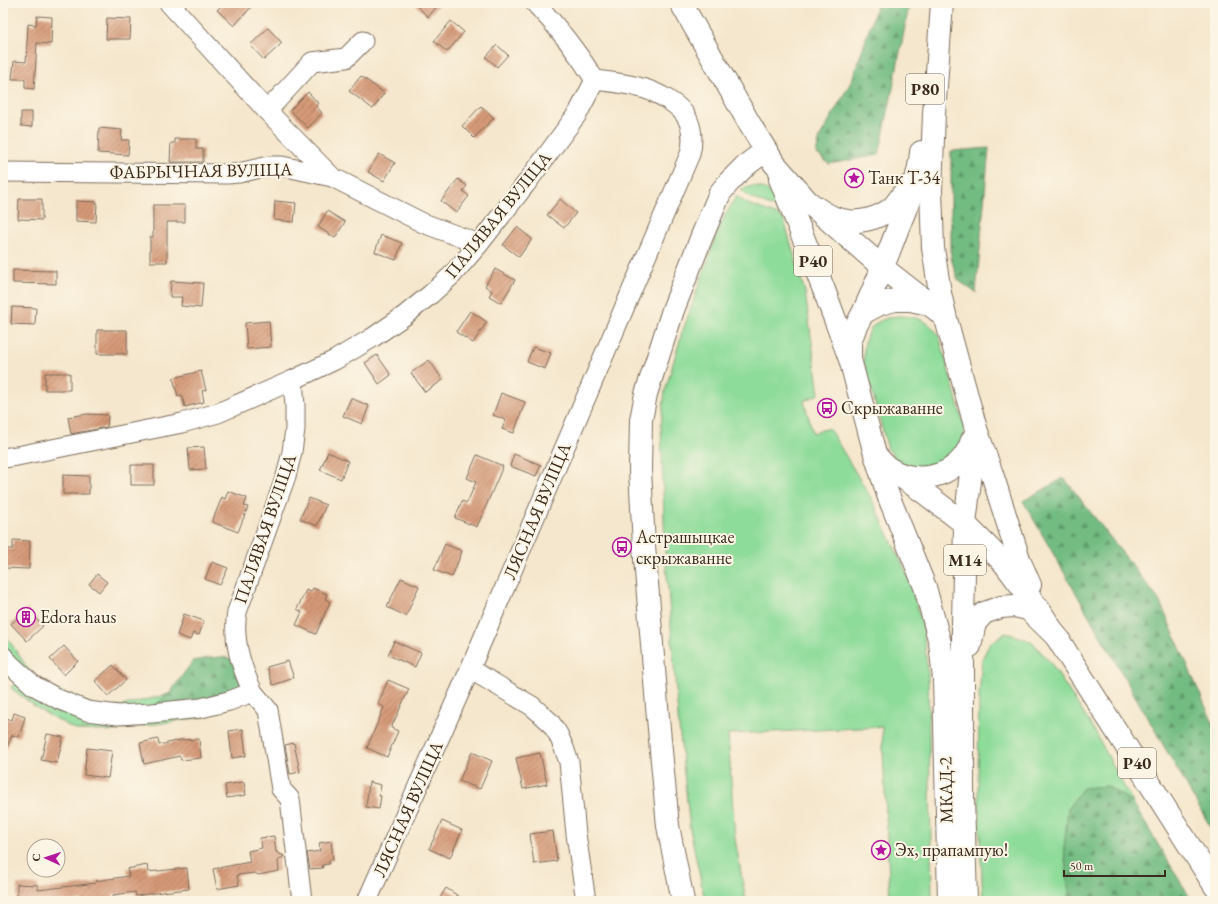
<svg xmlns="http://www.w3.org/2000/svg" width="1218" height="904" viewBox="0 0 1218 904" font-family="'EB Garamond',serif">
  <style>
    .green { fill: #8edc9a; stroke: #64835c }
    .forest { fill: url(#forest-firs); stroke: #567350 }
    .building { fill: url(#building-hatch) }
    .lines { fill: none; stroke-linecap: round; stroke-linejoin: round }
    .minor-casing { stroke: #7c6c5b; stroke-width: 21 }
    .major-casing { stroke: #7c6c5b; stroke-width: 24 }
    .highway-casing { stroke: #7c6c5b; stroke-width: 24 }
    .minor { stroke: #fff; stroke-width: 19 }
    .major { stroke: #fff; stroke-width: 22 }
    .highway { stroke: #fff; stroke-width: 22 }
    .labels { text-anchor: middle; stroke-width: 4; stroke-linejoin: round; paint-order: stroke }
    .shield { fill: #fcf5e5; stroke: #75675a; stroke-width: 1 }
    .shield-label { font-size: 17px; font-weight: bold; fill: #3b2a1e }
    .street-label { font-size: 18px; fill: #3b2a1e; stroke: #fcf5e5 }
    .poi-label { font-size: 18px; fill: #3b2a1e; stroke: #fcf5e5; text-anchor: start }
  </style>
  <defs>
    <pattern id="forest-firs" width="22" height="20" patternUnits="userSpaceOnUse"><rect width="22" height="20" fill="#72bc82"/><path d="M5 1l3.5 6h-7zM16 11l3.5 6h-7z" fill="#5f996a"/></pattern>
    <pattern id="building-hatch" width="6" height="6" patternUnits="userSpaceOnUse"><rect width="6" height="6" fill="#d59977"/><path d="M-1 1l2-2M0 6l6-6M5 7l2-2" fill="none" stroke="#ae7d61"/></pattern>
  </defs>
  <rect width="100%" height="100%" fill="#fcf5e5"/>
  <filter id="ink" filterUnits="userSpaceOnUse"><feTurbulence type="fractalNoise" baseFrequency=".025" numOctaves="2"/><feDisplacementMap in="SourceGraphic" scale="8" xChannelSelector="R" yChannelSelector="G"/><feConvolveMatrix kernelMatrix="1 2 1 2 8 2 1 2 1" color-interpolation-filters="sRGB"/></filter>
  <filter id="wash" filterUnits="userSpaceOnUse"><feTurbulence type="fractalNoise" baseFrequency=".012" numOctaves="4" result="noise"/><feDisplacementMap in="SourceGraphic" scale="16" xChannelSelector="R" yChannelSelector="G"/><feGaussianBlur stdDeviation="0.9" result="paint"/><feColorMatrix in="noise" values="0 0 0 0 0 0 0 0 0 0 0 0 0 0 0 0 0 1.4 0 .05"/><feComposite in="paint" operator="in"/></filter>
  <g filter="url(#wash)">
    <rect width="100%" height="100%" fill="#f5e7cd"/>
    <path class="green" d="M753,186C774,190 773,193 782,211L749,197L741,189Z
      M736,196L746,203L778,215L784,220L805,292L819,394L804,401L813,433L829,428L871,498L909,578L923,627L928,675L932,901H890L882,727L728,734L735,839L746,901H705L690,829L678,717L665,550L661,425L665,391L682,333L720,225Z
      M897,316C916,316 928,319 939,336L964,426V435L958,452L936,469L904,466L895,458L888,449L864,363C863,349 864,331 878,322C883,319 890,317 897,316Z
      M3,631L26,666L38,680L46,686L101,708L117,707L169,694C164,698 158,706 152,708C147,709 140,709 134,709C99,711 64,703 35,682C23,673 13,661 3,649Z
      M1005,633L1017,636L1032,642L1050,662L1093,728L1133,803L1107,786L1064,849L1070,901H983L978,789L979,696L982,659L990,643Z
      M16,681L53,703L208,716L110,731L76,730L40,710L11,688Z"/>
    <path class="forest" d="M878,3L909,6L892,93L879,155L829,164L816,153L820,137L852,80Z
      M989,148L976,293L958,280L951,258V151Z
      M1064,478L1159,600L1215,728V835L1023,501Z
      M221,657L232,659L243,688L213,698L153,707L169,694L193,661L209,658Z
      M1107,786L1133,803L1192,901H1070L1064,849L1068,808L1083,788Z"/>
    <g id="blocks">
      <path class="building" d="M224,3H255L234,26L217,10Z
        M414,3H440L428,17Z
        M37,16L52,17L51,44L37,43L34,89L25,88V79H12L14,61L26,62L28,24L36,25Z
        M107,18L131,19L130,39H106Z
        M451,21L464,32L447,52L434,41Z
        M268,28L282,43L264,60L250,45Z
        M497,45L508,55L497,67L486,57Z
        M361,76L384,93L373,109L349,91Z
        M308,92L318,103L316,106L322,113L308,128L290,110Z
        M481,106L494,118L474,138L462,126Z
        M21,112H32V127L21,126Z
        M99,128L122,130L121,140H129L128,155L98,153Z
        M175,139H196V149H203V162H170L171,143H175Z
        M379,154L395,163L384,181L368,172Z
        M458,179L467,186L463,191L469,196L456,213L441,201Z
        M19,199H42V220L18,219Z
        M560,199L576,213L564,228L547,215Z
        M76,201L97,202L96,222L76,221Z
        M275,201L296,203L294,222L274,220Z
        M153,205H185V222H167V262H150V237H153Z
        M327,211L345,222L335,238L318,227Z
        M517,227L532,239L519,257L503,245Z
        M381,235L402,243L396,260L375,252Z
        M495,269L515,280L501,303L489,296L492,291L485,286Z
        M13,270L56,271V284L13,283Z
        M171,281L203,283L201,308L181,306L182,297H170Z
        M12,307L36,308L35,325L11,324Z
        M470,311L487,322L473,343L456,332Z
        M269,321L271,347L247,349L245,323Z
        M97,330H127V354H97Z
        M533,347L551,353L545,369L527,362Z
        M377,355L391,375L379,384L365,363Z
        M429,360L443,380L425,392L411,373Z
        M201,371L206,390L202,391L204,402L185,407L182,395L178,396L173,378Z
        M45,373H70V390H45Z
        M501,393L525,402L514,433L502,429L506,420L493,415Z
        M351,398L369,406L362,424L343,416Z
        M87,414L108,415L107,427L71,434L68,417Z
        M204,447L206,469L190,470L188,448Z
        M328,452L348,461L341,479L320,470Z
        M514,454L541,465L536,476L510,466Z
        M477,455L503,466L477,527L455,518L462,501L467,503L476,482L467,478Z
        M131,465H154V485H131Z
        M63,475L89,476V494H63Z
        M228,491L247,498L244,506L248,507L238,532L212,522L222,497L225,499Z
        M309,498L326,505L317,526L300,519Z
        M13,540L30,541L29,569L4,568L5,549H13Z
        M445,544L462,551L452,577L434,570Z
        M212,562L228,568L220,585L205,579Z
        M97,574L107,582L99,592L89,584Z
        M401,578L419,586L406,616L387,607Z
        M313,588L327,594L325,599L330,602L316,634L296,625L302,612L297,609L306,590L311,592Z
        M27,609L43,626L27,641L11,624Z
        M184,614L204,621L199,635L193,633L190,640L177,635Z
        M394,641L421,653L415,667L388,655Z
        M64,646L78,661L64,675L50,659Z
        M288,661L294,678L273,685L267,667Z
        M113,665L126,680L108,696L95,681Z
        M388,680L409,689L391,728L398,731L387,757L367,748L384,707L378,704Z
        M14,713L25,717L19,737L12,735L4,755H3V717L12,720Z
        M243,729L246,756L232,758L229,731Z
        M47,734L63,737L57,763L41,760Z
        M158,739L159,745L180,740L199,739L201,758L181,760L180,756L144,764L140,743Z
        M294,743L300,772L290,774L285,745Z
        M87,748L112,751L108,778L84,775Z
        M472,752L492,761L480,789L459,781Z
        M540,753L547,784L523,789L516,758Z
        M244,782L246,795L227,798L225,785Z
        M369,782L381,785L379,796H381L379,809L366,807Z
        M442,821L462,830L450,858L429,849Z
        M553,831L557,861L534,864L530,834Z
        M274,836L276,852L284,856L278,861L279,871L258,875L255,873L237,875L239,885L217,889L213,869L250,862L248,851L262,848L260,838Z
        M331,841L333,860H329V864L322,865L323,868L310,869L307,853L320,851L319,843Z
        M147,865L148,872L187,868L189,889L162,892L136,896L135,892L113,895L114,901H17V884L38,885V890L96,883L95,881L129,876L127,869Z
        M446,888L466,901H438Z"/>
    </g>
  </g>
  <g filter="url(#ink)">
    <use href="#blocks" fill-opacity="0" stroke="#7c6c5b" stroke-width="1"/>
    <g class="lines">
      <g class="minor-casing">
        <path id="minor" d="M169,3L267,111L332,177
          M267,111L312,62L346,58L363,41
          M3,172L227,174L239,173L269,166H282L332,177L423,223L479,244
          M3,458L17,456L182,423L218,413L293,380L335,360L372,338L404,316L431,294L452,275L479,244L525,185L578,113L595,80
          M3,656L11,665L33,685L58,699L87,711L118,715L152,713L201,708L229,701L253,692C241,667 232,640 237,612L286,476L292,452L295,429V406L293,380
          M470,669L532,706L550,722L558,734L564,748L569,762L576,834L586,901
          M253,692L268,710L281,789L290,799L302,901
          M367,901L470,669L690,154C693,142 693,131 688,120C681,104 655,91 638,87C624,83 610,82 595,80C578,53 557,26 535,3"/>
      </g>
      <g class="major-casing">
        <path id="major" d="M681,3L752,128L774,163L808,202L883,268L929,304
          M780,179L824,290L850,359
          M976,429L993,477L1020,562L1030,585
          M893,471L926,494L965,524L1004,563L1040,611L1215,886
          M683,901L668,826L658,718L644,546L640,470L641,420L646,394L673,310L702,236L720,193L729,182L745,166L765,151"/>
      </g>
      <g class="highway-casing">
        <path id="highway" d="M942,3L934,114L931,190L933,248L940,293L946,319L976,429L965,524L963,624V798L966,901
          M808,202C817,208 827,216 838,219C856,225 880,219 894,206C899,200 904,192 909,186
          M863,313C876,284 888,255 899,225C909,201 919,178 921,152
          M946,319L938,311L929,304L910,300H895L880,304L863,313L856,326L850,342V359L875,454L888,495L925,587L940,643L944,679L949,901
          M875,454C879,459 884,465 890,469C922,487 961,475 972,440
          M970,646L975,623L984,613L1001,607L1014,606L1028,609L1059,639"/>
      </g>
      <use href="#minor" class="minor"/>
      <use href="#major" class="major"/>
      <use href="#highway" class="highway"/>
    </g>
  </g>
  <defs>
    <g id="sight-ring" transform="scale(1)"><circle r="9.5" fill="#fcf5e5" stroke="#b5179e" stroke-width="1.5"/><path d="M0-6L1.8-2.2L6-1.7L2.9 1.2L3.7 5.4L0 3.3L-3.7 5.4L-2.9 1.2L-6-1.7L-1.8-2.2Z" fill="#b5179e"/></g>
    <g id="bus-ring" transform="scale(1)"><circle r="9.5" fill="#fcf5e5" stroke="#b5179e" stroke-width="1.5"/><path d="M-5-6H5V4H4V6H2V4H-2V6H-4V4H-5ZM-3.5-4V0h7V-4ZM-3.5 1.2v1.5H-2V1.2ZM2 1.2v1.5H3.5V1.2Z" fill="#b5179e"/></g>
    <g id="building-ring" transform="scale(1)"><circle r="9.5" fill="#fcf5e5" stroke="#b5179e" stroke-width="1.5"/><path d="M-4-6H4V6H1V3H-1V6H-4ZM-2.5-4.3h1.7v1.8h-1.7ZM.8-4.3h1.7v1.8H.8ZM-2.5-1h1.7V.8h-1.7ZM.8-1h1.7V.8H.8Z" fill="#b5179e"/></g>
  </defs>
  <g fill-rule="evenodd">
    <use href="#sight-ring" x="854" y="178"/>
    <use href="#bus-ring" x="827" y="408"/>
    <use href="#bus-ring" x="622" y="547"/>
    <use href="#building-ring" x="26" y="617"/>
    <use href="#sight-ring" x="881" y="850"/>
  </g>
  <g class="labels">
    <g class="shield">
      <rect x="906" y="74" width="38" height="30" rx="3"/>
      <rect x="794" y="246" width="38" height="30" rx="3"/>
      <rect x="944" y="545" width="42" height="30" rx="3"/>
      <rect x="1118" y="748" width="38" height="30" rx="3"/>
    </g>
    <g class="shield-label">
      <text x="925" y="95">Р80</text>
      <text x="813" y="267">Р40</text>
      <text x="965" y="566">М14</text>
      <text x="1137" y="769">Р40</text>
    </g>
    <g class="street-label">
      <text transform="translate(201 171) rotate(-1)" y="6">ФАБРЫЧНАЯ ВУЛІЦА</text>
      <text transform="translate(498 215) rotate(-51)" y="6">ПАЛЯВАЯ ВУЛІЦА</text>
      <text transform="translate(537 511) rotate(-67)" y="6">ЛЯСНАЯ ВУЛІЦА</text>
      <text transform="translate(265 529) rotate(-71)" y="6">ПАЛЯВАЯ ВУЛІЦА</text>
      <text transform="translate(946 790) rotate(-91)" y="6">МКАД-2</text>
      <text transform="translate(408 809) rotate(-66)" y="6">ЛЯСНАЯ ВУЛІЦА</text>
    </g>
    <g class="poi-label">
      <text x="868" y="184">Танк Т-34</text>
      <text x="841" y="414">Скрыжаванне</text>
      <text x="636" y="543">Астрашыцкае<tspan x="636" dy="21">скрыжаванне</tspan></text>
      <text x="40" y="623">Edora haus</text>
      <text x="895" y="856">Эх, прапампую!</text>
    </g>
  </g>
  <rect width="1218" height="904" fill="none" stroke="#fcf5e5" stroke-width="16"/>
  <g transform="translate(46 858) rotate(273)"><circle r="19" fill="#fcf5e5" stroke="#afa495"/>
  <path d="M0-3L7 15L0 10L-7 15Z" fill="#b5179e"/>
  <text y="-6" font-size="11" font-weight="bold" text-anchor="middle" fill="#3b2a1e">С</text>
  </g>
  <path d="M1064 870v6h101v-6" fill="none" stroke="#3b2a1e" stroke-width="2"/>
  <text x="1070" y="870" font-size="12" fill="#3b2a1e" stroke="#fcf5e5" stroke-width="3" paint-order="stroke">50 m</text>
</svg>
